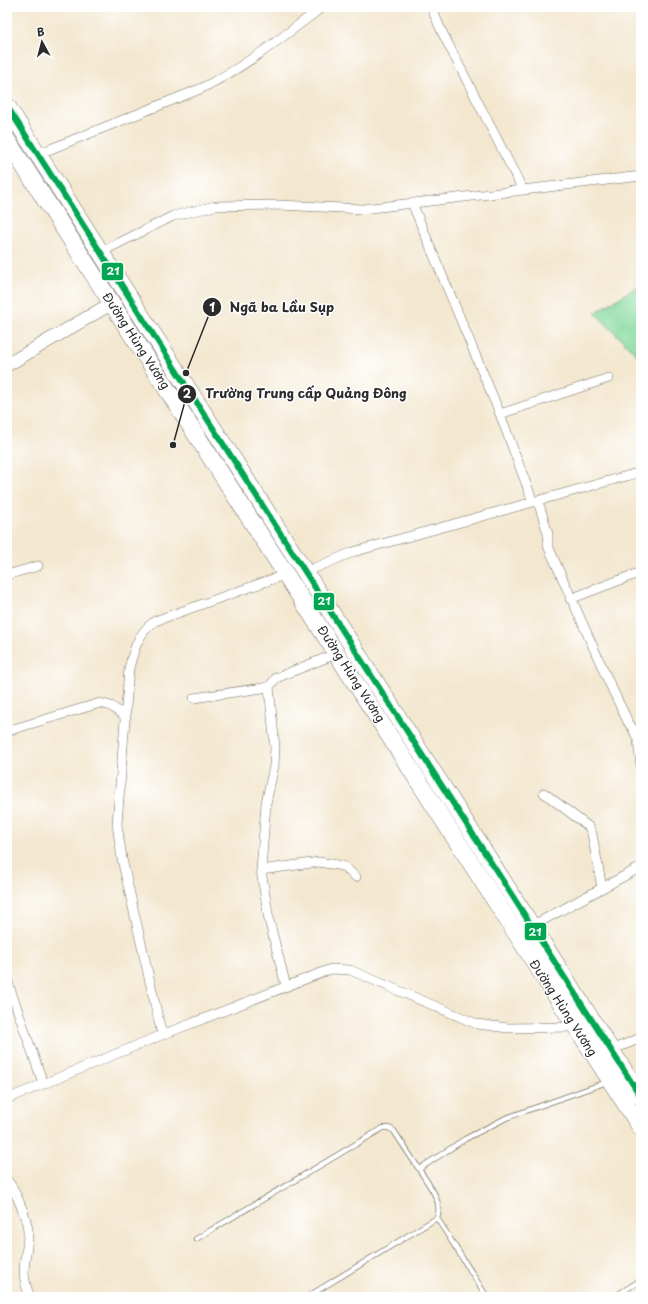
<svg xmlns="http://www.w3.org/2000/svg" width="648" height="1304" viewBox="0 0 648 1304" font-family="'Playpen Sans',sans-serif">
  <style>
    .green { fill: #85d99c; stroke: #588264 }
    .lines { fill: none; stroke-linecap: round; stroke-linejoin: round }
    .lane-casing { stroke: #716d64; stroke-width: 6 }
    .street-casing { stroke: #716d64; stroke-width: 10 }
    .secondary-casing { stroke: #716d64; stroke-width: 14 }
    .highway-casing { stroke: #716d64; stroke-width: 18 }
    .lane { stroke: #fff; stroke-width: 4.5 }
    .street { stroke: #fff; stroke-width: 9 }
    .secondary { stroke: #fff; stroke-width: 13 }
    .highway { stroke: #fff; stroke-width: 17 }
    .bus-1-casing { stroke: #fff; stroke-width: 9 }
    .bus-1 { stroke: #00a651; stroke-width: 6 }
    .labels { text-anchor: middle; stroke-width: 3; stroke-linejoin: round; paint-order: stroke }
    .street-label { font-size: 12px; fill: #2b2b2b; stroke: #fff }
    .leader { fill: none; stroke: #2b2b2b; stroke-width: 1.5 }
    .callout-dot { fill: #2b2b2b; stroke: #fff; stroke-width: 1.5 }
    .mark-label { font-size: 12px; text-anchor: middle; font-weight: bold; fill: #fff }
    .callout-label { font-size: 13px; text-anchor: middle; font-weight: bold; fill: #2b2b2b; stroke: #fff; stroke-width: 3; stroke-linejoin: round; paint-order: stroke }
    .line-badge { stroke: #fff; stroke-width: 1.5 }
    .badge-label { font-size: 11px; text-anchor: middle; font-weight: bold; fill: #fff }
  </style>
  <rect width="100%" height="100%" fill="#fff"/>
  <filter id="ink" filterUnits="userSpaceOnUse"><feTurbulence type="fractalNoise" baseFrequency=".025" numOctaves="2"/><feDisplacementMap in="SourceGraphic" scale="8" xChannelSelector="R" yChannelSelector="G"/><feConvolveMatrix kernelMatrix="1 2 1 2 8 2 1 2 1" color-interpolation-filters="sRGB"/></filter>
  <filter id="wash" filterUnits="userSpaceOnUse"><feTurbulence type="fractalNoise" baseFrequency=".012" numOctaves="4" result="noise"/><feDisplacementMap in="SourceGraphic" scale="16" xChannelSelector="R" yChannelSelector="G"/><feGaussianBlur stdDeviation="0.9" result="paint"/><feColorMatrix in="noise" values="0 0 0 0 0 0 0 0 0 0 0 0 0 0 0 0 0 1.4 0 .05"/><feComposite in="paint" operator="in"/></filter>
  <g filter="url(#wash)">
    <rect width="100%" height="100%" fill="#f3e7cf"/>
    <path class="green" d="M641,284V359L595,313Z"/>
  </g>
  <g filter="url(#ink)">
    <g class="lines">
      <g class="lane-casing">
        <path id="lane" d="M437,1218L487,1297
          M196,1239L383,1128H389L394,1131L419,1169
          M307,1297L437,1218C444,1201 427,1183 419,1169L465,1139L506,1118L607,1082
          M614,1297L641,1280"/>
      </g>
      <g class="street-casing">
        <path id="street" d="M431,7L442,32L523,190
          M38,154L200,89C245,67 283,37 322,7
          M412,203L500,414L533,502
          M101,252L173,216L215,206L279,205L363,209L641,176
          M500,414L609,378
          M538,501L548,534V546L607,678L628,722L633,729L638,740L641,767
          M305,572L353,552L641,472
          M7,575L38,566
          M570,599L641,572
          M194,698L269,687
          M7,731L100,703L111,706L126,717
          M544,793L589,827L592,834L602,888
          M261,870L319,862L343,866L356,877
          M532,926L641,867
          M7,980L43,1083
          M286,986L269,920L261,870L266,803L274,766L275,747L269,687L276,678L338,653
          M162,1035L122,859L117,824L129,668C134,649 138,633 155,621L287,574
          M611,1050L641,1038
          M7,1099L162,1035L331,969L350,970L477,1024L508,1028L575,1027
          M7,1180C15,1189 28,1220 28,1232C28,1260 18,1268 30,1297"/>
      </g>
      <g class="secondary-casing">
        <path id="secondary" d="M7,365L112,303"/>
      </g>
      <g class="highway-casing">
        <path id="highway" d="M7,106L641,1097
          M7,140L641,1128"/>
      </g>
      <use href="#lane" class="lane"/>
      <use href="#street" class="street"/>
      <use href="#secondary" class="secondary"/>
      <use href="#highway" class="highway"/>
      <g class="bus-1-casing">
        <path id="bus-1" d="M7,106L641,1097"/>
      </g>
      <use href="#bus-1" class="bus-1"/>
    </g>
  </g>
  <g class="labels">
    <g class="street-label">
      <text transform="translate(136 341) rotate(57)" y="4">Đường Hùng Vương</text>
      <text transform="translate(351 674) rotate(57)" y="4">Đường Hùng Vương</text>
      <text transform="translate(563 1008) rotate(57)" y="4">Đường Hùng Vương</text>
    </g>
  </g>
  <path class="leader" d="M186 373L212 307M173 445L187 394"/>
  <g class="callout-dot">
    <circle cx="186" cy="373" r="4"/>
    <circle cx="173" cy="445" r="4"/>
    <circle cx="212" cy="307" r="10"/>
    <circle cx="187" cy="394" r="10"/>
  </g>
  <g class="mark-label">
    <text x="212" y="312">1</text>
    <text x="187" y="398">2</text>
  </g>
  <g class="callout-label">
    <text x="282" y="312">Ngã ba Lầu Sụp</text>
    <text x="306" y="398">Trường Trung cấp Quảng Đông</text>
  </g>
  <g class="line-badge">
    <rect x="101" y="262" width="23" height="19" rx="4" fill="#00a651"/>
    <rect x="313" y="592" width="22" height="19" rx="4" fill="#00a651"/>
    <rect x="524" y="922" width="23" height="19" rx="4" fill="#00a651"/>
  </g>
  <g class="badge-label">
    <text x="113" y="275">21</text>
    <text x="324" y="605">21</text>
    <text x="535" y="936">21</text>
  </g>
  <rect width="648" height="1304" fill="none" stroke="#fff" stroke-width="24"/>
  <g transform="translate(42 42) rotate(353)" stroke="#ffffff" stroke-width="3" paint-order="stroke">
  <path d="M0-3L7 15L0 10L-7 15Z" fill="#2b2b2b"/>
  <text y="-6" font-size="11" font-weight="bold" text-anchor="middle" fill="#2b2b2b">B</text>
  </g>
</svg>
